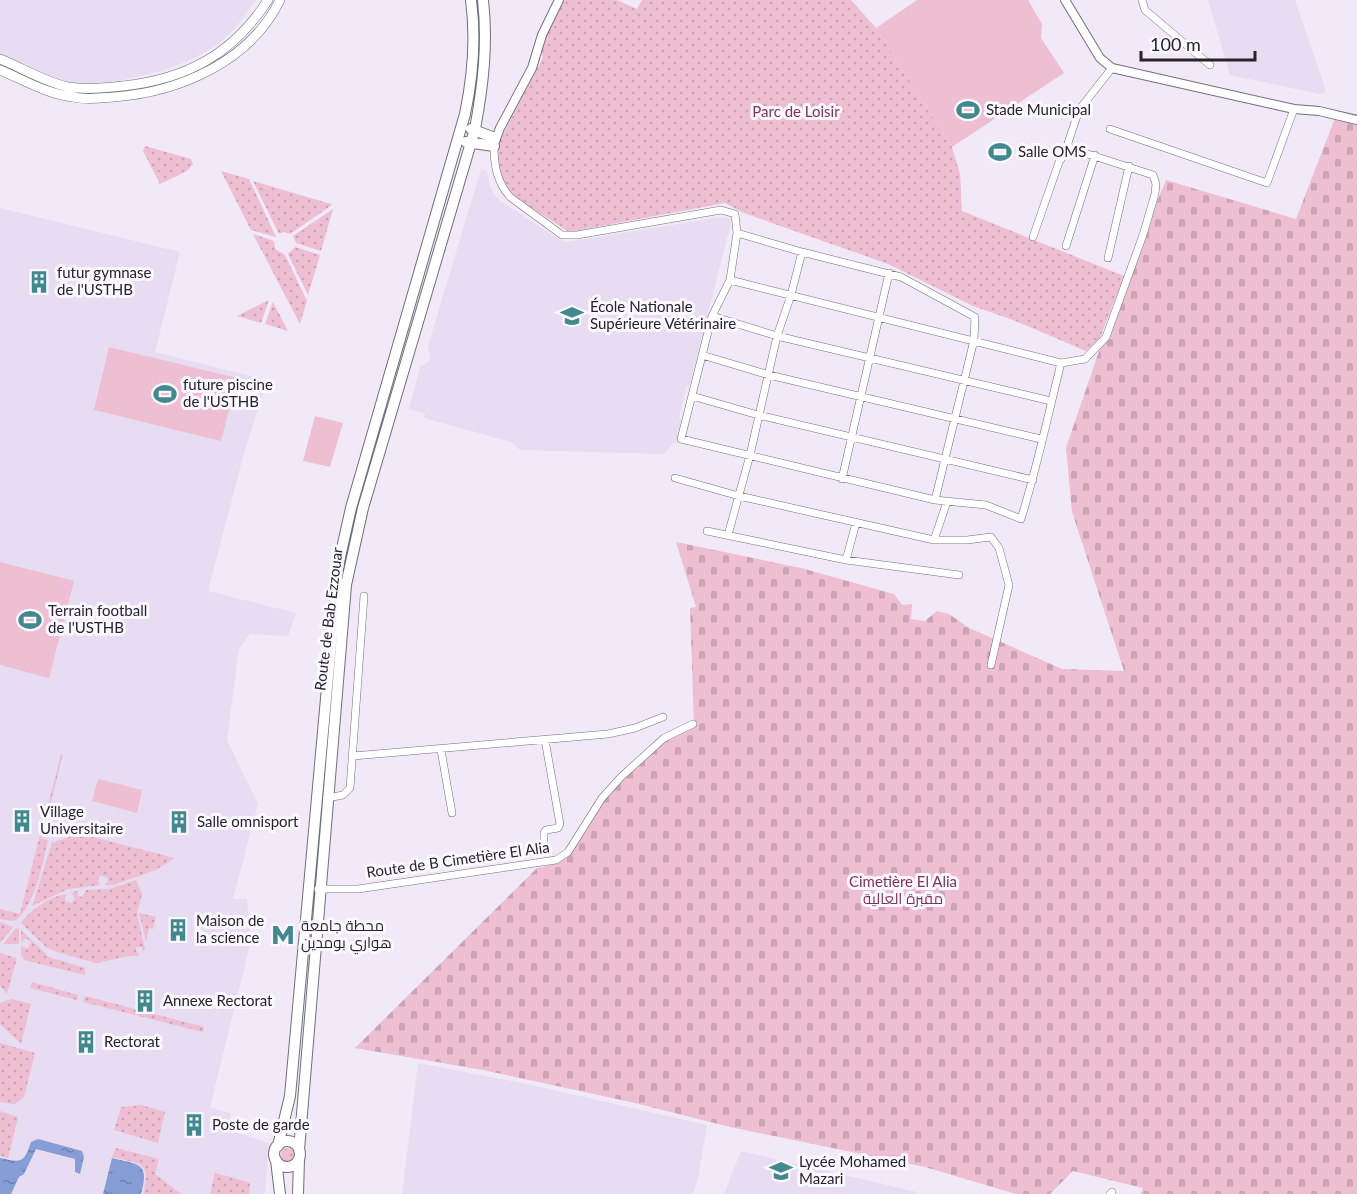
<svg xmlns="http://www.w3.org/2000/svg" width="1357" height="1194" viewBox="0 0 1357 1194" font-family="Lato,Cairo,sans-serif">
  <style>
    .built { fill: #e7dcf2 }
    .grass { fill: url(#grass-dots) }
    .cemetery { fill: url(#cemetery-stones) }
    .pitch { fill: #eebed2 }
    .water { fill: url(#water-ripples) }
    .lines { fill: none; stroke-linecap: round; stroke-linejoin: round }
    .minor-casing { stroke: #746d7b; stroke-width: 8 }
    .tertiary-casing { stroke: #746d7b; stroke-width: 10 }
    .secondary-casing { stroke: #746d7b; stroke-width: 10 }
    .primary-casing { stroke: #746d7b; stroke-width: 12 }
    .minor { stroke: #fff; stroke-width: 7 }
    .tertiary { stroke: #fff; stroke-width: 8 }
    .secondary { stroke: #fff; stroke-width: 9 }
    .primary { stroke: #fff; stroke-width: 10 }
    .labels { text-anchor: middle; stroke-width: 6; stroke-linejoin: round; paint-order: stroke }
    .poi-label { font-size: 15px; fill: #262329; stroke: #fcf8ff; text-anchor: start }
    .park-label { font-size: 15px; fill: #80325b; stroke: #fcf8ff }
    .street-label { font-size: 15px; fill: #262329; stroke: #fcf8ff }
  </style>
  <defs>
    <pattern id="grass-dots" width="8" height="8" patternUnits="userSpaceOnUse" patternTransform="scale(1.5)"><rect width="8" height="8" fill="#eebed2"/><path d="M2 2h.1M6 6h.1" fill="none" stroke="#cca3b4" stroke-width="1.8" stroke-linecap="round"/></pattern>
    <pattern id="cemetery-stones" width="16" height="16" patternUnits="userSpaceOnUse" patternTransform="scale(1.5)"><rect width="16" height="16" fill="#eebed2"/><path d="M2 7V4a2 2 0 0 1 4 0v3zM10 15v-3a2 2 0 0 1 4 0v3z" fill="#cca3b4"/></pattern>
    <pattern id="water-ripples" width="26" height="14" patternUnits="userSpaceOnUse" patternTransform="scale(1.5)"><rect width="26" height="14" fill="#869dd6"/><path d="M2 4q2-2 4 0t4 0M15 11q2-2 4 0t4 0" fill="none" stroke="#6d80ae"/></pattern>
  </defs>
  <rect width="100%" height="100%" fill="#f1e9f8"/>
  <path class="built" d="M0,0H256L236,27L220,43L195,58L162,71L106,84H80L55,79L0,55Z
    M1208,0H1295L1326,91L1320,94L1230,75Z
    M481,169L487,171L490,186L494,194L501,201L558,239L566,242L722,217L732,219L690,384L686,387L679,418L681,420L678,434L680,435L679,440H676L664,454L520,450L511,442L424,418L425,414L409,409L420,367L429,362L430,355L428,346Z
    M0,208L180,252L155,352L267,380L243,457L208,591L296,613L288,636L250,634L239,649L227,740L258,804L233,899H247L251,941L210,1107L231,1114L227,1129L271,1144L268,1153L265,1194H0Z
    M418,1063L527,1084L707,1125L698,1179L693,1194H402Z
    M741,1151L917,1192L916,1194H724Z"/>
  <path class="grass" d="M563,0H617L637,9L642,0H851L876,28L952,147L960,174L962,211L1124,276L1100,338L1086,351L1013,320L973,306L888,264L744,213L725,203L569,232L513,196L500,181L496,148L543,57L539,46Z
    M145,146L191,159L193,164L187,171L160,184L143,151Z
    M221,171L249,179L276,237L251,230Z
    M253,181L331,204L332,205L290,234L284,232L279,234Z
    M333,209L321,251L296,243L293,236Z
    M253,234L274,241L275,249L285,255L307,301L300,324Z
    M295,247L320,255L308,295L288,254Z
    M269,300L261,323L237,316Z
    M273,302L288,331L265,324Z
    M61,754H63L48,814H46Z
    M42,827L45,828L42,838L48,840C43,862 34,910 14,921L0,919V909L20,914Z
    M78,834H81L175,858L156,870L113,885H105L108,881L107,877L100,876L98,880L100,885L68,889L32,906L52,843Z
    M136,880L142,894L137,914L145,949L143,952L142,947H136V951L139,954V956H129L96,963L56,952L46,947L21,923C31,909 49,897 66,894L65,901L71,903L75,899L72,894L75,891H78V896L82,897L86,890L109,889Z
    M139,913L156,917L153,929L149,928L146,941Z
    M0,922L13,927L0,943Z
    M16,928L19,929V944H3Z
    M21,930L49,957L85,968V975L24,960L21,954V947L28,948L31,942L26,938L21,942Z
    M0,953L17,958L7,994L0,986Z
    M32,982L78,995L77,1000L30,988Z
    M85,996L204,1027L203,1032L83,1002Z
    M11,999L31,1004L21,1044L0,1024V1003Z
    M0,1043L35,1053L24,1097L15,1104L0,1102Z
    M141,1105L165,1112L158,1143L114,1130L121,1107Z
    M0,1111L18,1117L8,1158L0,1156Z
    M116,1148L159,1159L155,1174L181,1194H143C152,1161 140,1164 112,1157Z
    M281 1155a7 7 0 1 1 14 0a7 7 0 1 1-14 0Z
    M215,1173L248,1182L250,1184L249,1194H210Z"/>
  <path class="cemetery" d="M1335,118L1357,124V1194H1141L1143,1188L1073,1171L1050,1194H1016L925,1167L730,1127L635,1103L483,1070L355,1048L537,868C583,863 583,818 610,790C635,765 663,741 694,724L690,608L696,607L676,542L801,568L894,594L902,605L912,604L911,619L925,621L937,611L949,614L969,628L1062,669L1124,671L1072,512L1066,448L1115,304L1166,180L1296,219Z"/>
  <path class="pitch" d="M917,0H1028L1042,24L1041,38L1064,73L952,147L876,28Z
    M109,347L237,378L221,441L94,410Z
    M315,416L343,423L330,467L303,461Z
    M0,562L74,581L49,678L0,665Z
    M98,779L142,790L137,813L92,801Z"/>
  <path class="water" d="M38,1139L82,1151L84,1157L80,1174L75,1172V1159L36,1149L24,1174L19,1177L11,1194H0V1158C19,1162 24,1165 31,1142Z
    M112,1158C139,1165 150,1162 141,1194H103Z"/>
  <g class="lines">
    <g class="minor-casing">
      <path id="minor" d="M1142,0L1145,10L1210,65
        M1110,129L1267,183L1294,109
        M494,146C494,166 497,182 510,197L562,235H577L721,210L735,214L737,233L730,280L712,316L681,439L935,500L986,505L1021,519C1037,468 1048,415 1061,363
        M737,233L802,252L901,277L975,317L974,340L935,500
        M1033,237L1059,162L1069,148
        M1066,246L1095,155
        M1108,258L1129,166
        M730,280L1061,363L1085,359L1106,337L1143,235L1155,194L1156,184L1153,175L1069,148L1068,143L1079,110L1112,68
        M712,316L777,336L1051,401
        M702,355L769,375L1041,439
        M692,396L758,415L1033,480
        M675,478L739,496L934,540H967L991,537L999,548L1009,585L991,665
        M842,479L889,273
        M707,531L846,560L959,575
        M728,535L750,455L777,336L791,295L802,252
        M934,540L947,502
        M846,560L856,523
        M441,750L452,813
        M353,756L608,734L635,728L663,717
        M327,798L343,795L350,788L364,596
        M544,843V833L546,830L558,828L560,824L545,740
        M318,889H358L556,860L568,852L602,798L621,777L664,738L693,724
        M1110,1194L1112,1192"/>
    </g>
    <g class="tertiary-casing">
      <path id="tertiary" d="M1065,0L1100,58L1112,68L1294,109L1319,111L1357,120
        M494,144L500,128L532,68L542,35L559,0"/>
    </g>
    <g class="secondary-casing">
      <path id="secondary" d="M0,59C22,68 45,82 68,87C86,90 106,88 123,86C187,79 233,54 268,0
        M0,70C24,80 47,94 73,97C86,100 100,98 114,97C179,92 250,62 280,0"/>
    </g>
    <g class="primary-casing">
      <path id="primary" d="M471,129L495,138
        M466,142L494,146
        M274 1154a13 13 0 1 1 26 0a13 13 0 1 1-26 0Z
        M278,1146L290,1096L338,566L351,508L465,114C473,76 476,38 471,0
        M299,1150L346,585L363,508L475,129C483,86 488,44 483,0
        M276,1160L280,1194
        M298,1194L299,1159"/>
    </g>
    <use href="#minor" class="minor"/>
    <use href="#tertiary" class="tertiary"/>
    <use href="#secondary" class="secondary"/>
    <use href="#primary" class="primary"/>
  </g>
  <defs>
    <g id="stadium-bare" transform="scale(1.8)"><path d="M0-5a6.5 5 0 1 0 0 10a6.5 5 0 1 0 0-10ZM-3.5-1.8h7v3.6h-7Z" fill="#41888f" stroke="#fcf8ff" stroke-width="2.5" paint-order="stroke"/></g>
    <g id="building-bare" transform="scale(1.8)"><path d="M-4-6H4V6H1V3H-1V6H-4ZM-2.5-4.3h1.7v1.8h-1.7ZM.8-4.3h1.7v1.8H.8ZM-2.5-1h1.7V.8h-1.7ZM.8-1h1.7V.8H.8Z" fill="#41888f" stroke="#fcf8ff" stroke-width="2.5" paint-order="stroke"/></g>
    <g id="university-bare" transform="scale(1.8)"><path d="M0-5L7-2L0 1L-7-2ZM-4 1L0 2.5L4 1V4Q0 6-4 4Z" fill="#41888f" stroke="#fcf8ff" stroke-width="2.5" paint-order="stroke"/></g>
    <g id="metro-bare" transform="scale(1.8)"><path d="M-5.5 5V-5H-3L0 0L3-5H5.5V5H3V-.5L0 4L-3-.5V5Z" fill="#41888f" stroke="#fcf8ff" stroke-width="2.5" paint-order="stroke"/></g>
    <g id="school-bare" transform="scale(1.8)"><path d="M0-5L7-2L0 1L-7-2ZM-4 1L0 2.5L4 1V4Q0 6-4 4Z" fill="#41888f" stroke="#fcf8ff" stroke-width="2.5" paint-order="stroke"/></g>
  </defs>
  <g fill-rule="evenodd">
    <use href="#stadium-bare" x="968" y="110"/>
    <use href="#stadium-bare" x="1000" y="152"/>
    <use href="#building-bare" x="39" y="282"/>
    <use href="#university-bare" x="572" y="316"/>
    <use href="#stadium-bare" x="165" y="394"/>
    <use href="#stadium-bare" x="30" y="620"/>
    <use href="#building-bare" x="22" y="821"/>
    <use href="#building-bare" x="179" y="822"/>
    <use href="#building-bare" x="178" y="930"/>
    <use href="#metro-bare" x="283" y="935"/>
    <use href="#building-bare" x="145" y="1001"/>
    <use href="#building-bare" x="86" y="1042"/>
    <use href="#building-bare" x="194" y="1125"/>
    <use href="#school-bare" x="781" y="1171"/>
  </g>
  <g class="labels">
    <g class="poi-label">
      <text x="986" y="115">Stade Municipal</text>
      <text x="1018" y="157">Salle OMS</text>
      <text x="57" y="278">futur gymnase<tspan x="57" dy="17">de l'USTHB</tspan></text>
      <text x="590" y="312">École Nationale<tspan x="590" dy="17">Supérieure Vétérinaire</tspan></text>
      <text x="183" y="390">future piscine<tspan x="183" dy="17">de l'USTHB</tspan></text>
      <text x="48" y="616">Terrain football<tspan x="48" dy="17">de l'USTHB</tspan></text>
      <text x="40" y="817">Village<tspan x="40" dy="17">Universitaire</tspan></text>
      <text x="197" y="827">Salle omnisport</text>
      <text x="196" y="926">Maison de<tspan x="196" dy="17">la science</tspan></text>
      <text x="301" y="931">محطة جامعة<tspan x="301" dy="17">هواري بومدين</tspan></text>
      <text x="163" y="1006">Annexe Rectorat</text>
      <text x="104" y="1047">Rectorat</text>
      <text x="212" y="1130">Poste de garde</text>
      <text x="799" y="1167">Lycée Mohamed<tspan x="799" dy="17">Mazari</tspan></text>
    </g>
    <g class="park-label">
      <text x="796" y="117">Parc de Loisir</text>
      <text x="903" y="887">Cimetière El Alia<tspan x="903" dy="17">مقبرة العالية</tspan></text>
    </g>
    <g class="street-label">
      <text transform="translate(329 619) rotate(-83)" y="5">Route de Bab Ezzouar</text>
      <text transform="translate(458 860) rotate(-8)" y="5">Route de B Cimetière El Alia</text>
    </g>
  </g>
  <path d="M1141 51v9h114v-9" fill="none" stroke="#262329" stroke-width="3"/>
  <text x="1150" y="51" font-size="18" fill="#262329" stroke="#fcf8ff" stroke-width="4.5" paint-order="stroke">100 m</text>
</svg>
